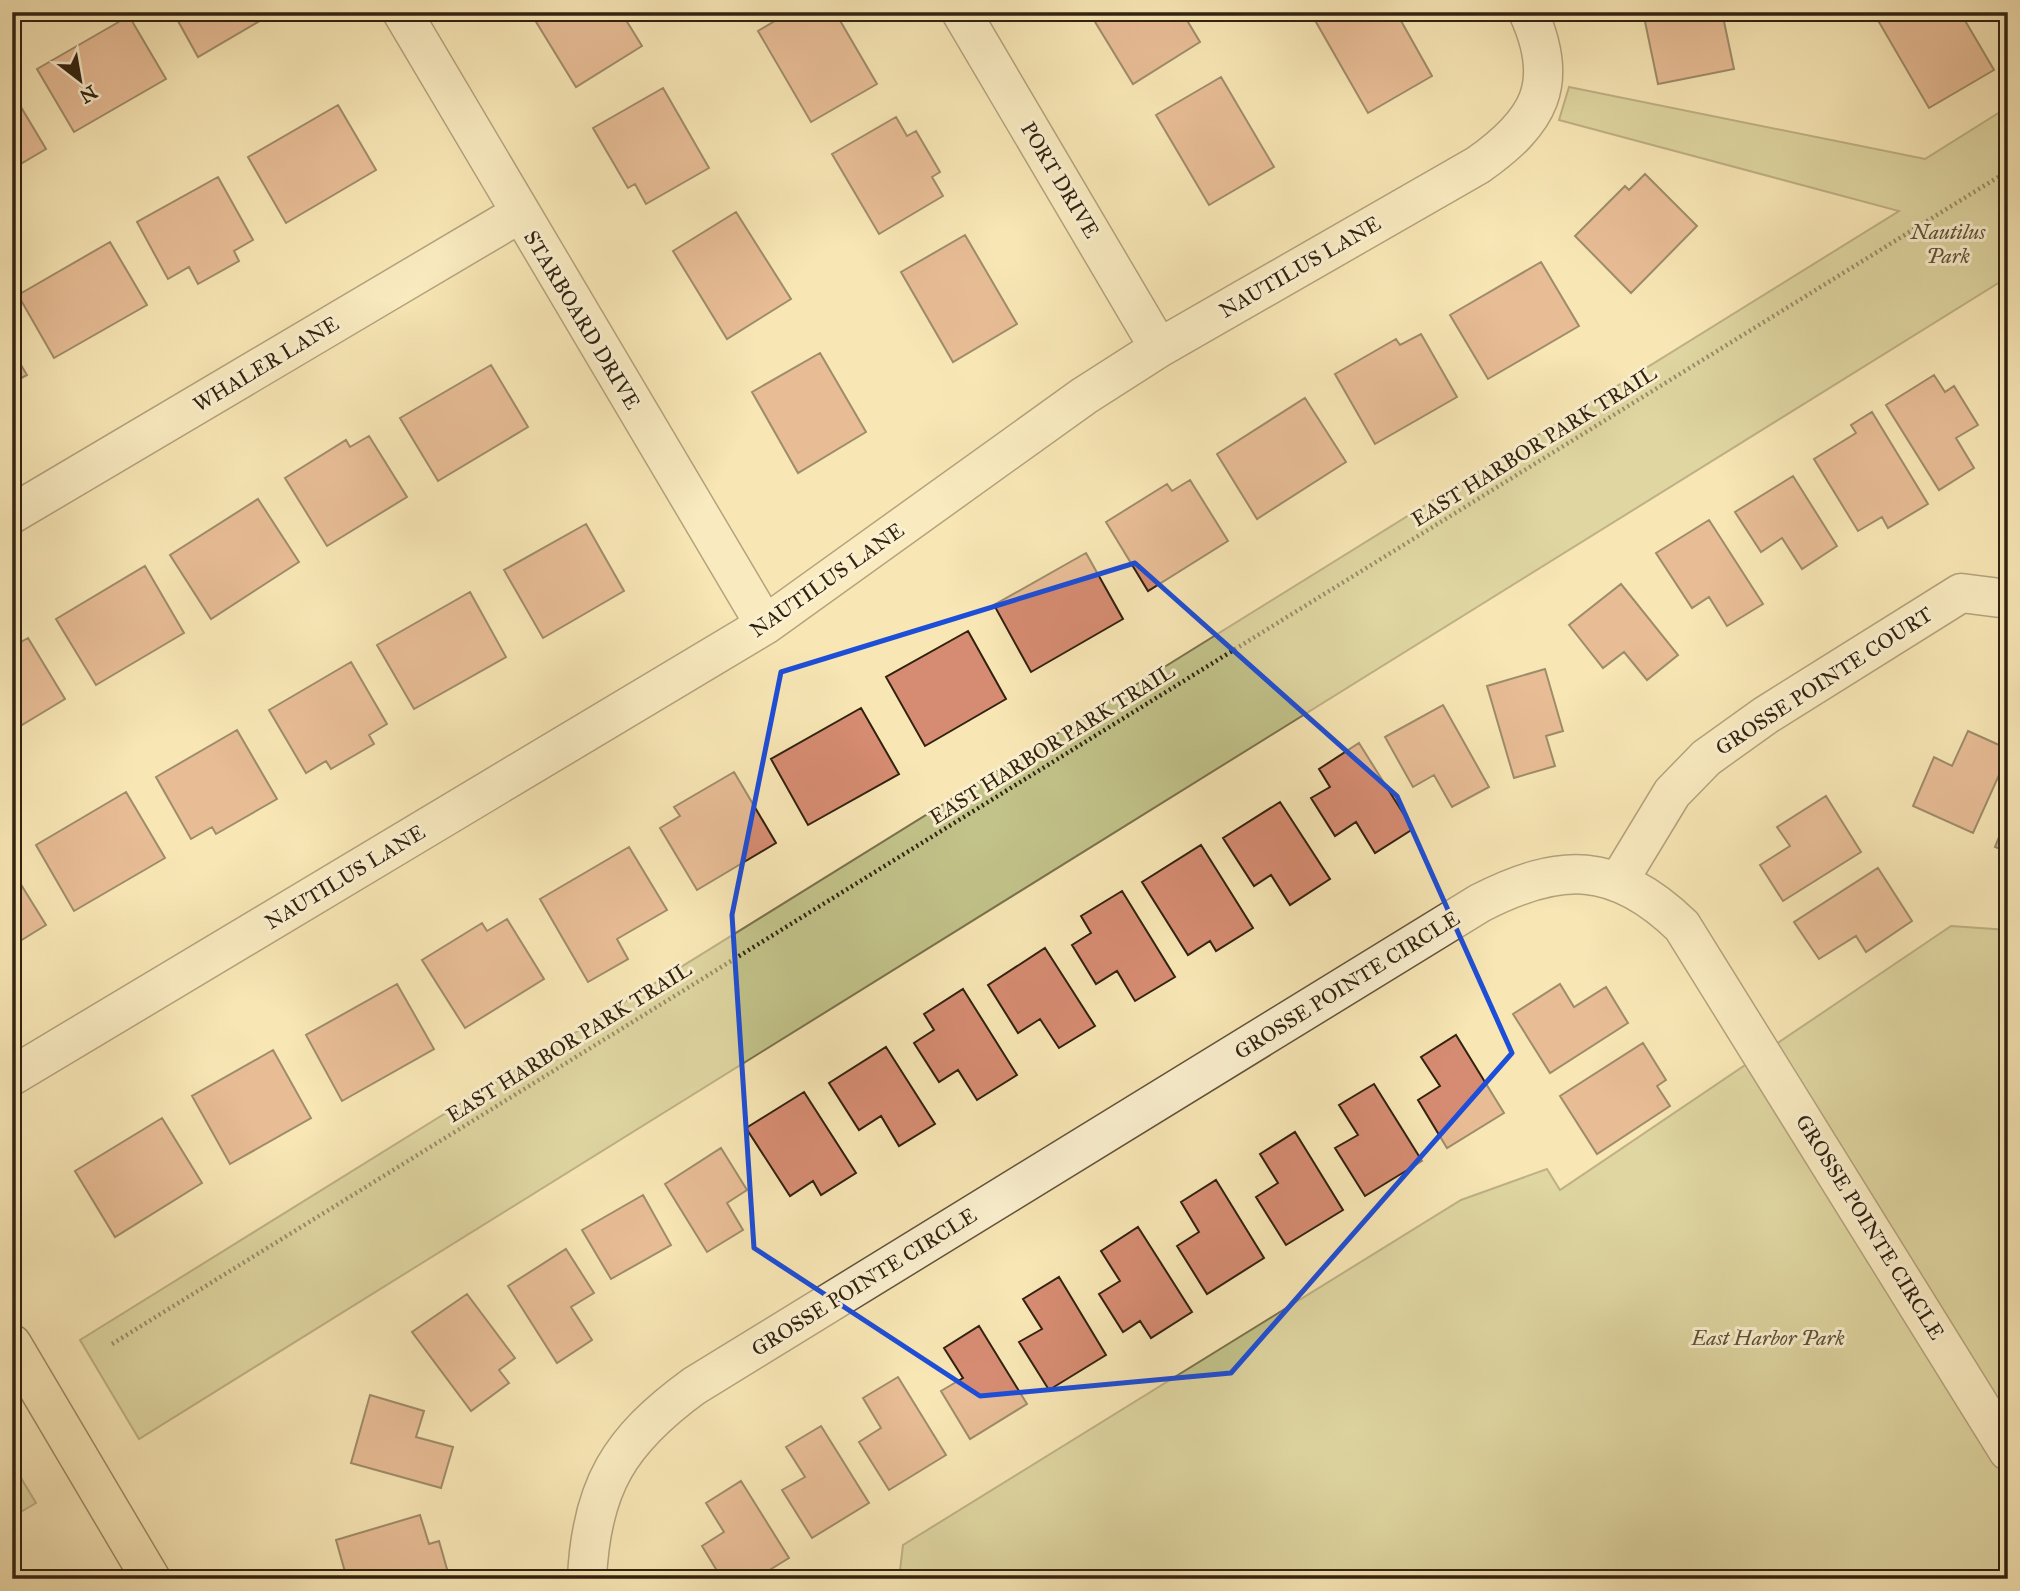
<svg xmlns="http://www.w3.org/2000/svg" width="2020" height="1591" viewBox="0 0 2020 1591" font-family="'IM FELL Great Primer',serif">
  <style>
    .green { fill: #c2c38a; stroke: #7a724d; stroke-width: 2 }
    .building { fill: #d68c72; stroke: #312210; stroke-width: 2 }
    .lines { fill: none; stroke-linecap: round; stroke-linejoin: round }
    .minor-casing { stroke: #635339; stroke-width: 41 }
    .major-casing { stroke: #312210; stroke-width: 41 }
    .path { stroke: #312210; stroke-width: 4.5; stroke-dasharray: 2 3.5; stroke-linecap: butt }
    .minor { stroke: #faefcf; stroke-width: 38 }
    .major { stroke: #f8e6b5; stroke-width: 38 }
    .marked { fill: none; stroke: #1d4ed8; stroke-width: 5; stroke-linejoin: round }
    .labels { text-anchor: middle; stroke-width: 6; stroke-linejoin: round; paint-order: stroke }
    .street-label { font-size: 21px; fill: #312210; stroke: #faefcf }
    .park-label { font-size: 21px; font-style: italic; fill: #5c5235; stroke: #faefcf }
  </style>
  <rect width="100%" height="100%" fill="#f8e6b5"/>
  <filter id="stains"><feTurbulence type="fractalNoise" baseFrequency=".00286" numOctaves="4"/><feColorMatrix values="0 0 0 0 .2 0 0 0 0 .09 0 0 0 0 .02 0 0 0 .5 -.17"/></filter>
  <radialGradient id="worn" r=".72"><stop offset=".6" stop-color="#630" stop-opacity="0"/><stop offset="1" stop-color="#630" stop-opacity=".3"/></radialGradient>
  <path class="green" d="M1569,87L1925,159L2008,107V277L139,1439L80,1340L1899,211L1559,120Z
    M1951,926L2008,930V1579H899L903,1545L1461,1200L1547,1169L1560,1190Z
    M12,1463L36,1503L12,1517Z"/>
  <path class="building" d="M173,12H275L198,57Z
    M530,12H621L642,46L576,87Z
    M790,12H835L877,84L811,122L758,31Z
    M1089,12H1182L1200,42L1133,84Z
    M1333,12H1396L1432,76L1368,113L1316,22Z
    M1643,12H1722L1734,69L1658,84Z
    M1885,12H1960L1994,70L1929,108L1876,17Z
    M129,16L166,79L74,132L37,69Z
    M1221,77L1274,167L1209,205L1156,115Z
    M663,88L709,168L646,204L635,184L628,188L593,128Z
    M12,92L46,149L12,169Z
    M338,105L376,170L286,223L248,157Z
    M896,117L907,136L916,131L940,172L932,177L943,196L879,234L832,154Z
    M1645,174L1697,226L1631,293L1575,236L1625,186L1629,190Z
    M218,177L253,240L234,251L239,261L198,284L189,267L168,279L137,222Z
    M736,212L791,299L727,339L673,251Z
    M965,235L1017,324L953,362L901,272Z
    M110,242L147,305L54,358L18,295Z
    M1541,262L1579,326L1488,379L1450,315Z
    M1421,334L1457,397L1375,444L1335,374L1396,339L1400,345Z
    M12,350L27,375L12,383Z
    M820,353L866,432L798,473L752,392Z
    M491,365L528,427L438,481L400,418Z
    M1934,375L1945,392L1954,386L1978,425L1956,438L1974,468L1939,490L1886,405Z
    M1305,398L1346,462L1257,519L1217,454Z
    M1872,412L1928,504L1888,528L1882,517L1858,531L1814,459L1856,433L1851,425Z
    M369,436L407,497L327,546L285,478L346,440L350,447Z
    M1793,476L1837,546L1802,569L1782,538L1761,552L1735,512Z
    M1190,480L1228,541L1148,591L1106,522L1167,484L1172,491Z
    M258,499L299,562L211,619L170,555Z
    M1709,520L1763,604L1727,626L1709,597L1692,608L1656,553Z
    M586,524L624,591L543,638L504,570Z
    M1086,553L1123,619L1031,672L994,605Z
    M145,566L184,633L96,685L56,619Z
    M1621,584L1678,655L1647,680L1624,652L1603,668L1569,625Z
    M470,592L506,657L414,709L377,645Z
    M968,631L1006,699L925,746L886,677Z
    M28,638L65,699L12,731V647Z
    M351,662L387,724L369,735L374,744L331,769L326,761L306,773L269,710Z
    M1545,669L1563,731L1546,736L1555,766L1514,778L1487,686Z
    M1443,705L1489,787L1452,807L1434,775L1413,787L1385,737Z
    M861,708L899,774L808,825L771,759Z
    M237,730L277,799L216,834L212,827L191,839L156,777Z
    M1968,731L2008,749V755L1973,833L1913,806L1934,757L1952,766Z
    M1359,743L1413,829L1375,853L1356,822L1335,836L1311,798L1330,787L1319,769Z
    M734,772L776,843L697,890L660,828L680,816L674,807Z
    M126,792L165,858L74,911L36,845Z
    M1826,796L1861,852L1783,901L1760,865L1790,846L1777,827Z
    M1280,802L1330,879L1290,905L1271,875L1254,886L1223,838Z
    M2008,815V852L1995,847Z
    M1201,845L1253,928L1216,951L1210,941L1188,955L1142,882Z
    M629,847L667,910L617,939L628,959L588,982L540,899Z
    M1878,868L1912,921L1866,952L1856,936L1819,959L1794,922Z
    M12,870L46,925L12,946Z
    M1122,891L1175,977L1135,1001L1117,971L1096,984L1072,945L1091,933L1081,916Z
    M507,919L544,979L465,1028L422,960L482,923L487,931Z
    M1045,948L1095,1026L1059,1048L1040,1019L1018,1033L988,985Z
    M397,984L434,1049L342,1101L306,1035Z
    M1560,984L1574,1007L1606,987L1628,1023L1550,1073L1513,1014Z
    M963,989L1017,1075L977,1100L958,1070L939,1082L914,1043L934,1030L924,1014Z
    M1456,1035L1504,1113L1447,1148L1418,1100L1440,1086L1421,1057Z
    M1643,1043L1666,1080L1657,1086L1670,1106L1597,1154L1560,1096Z
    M886,1047L935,1124L899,1146L881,1116L859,1130L829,1083Z
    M273,1050L311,1118L230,1164L192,1096Z
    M1374,1084L1422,1161L1365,1196L1335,1148L1358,1135L1339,1105Z
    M804,1092L856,1173L821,1195L813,1181L790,1196L746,1128Z
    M162,1118L202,1183L115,1237L75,1171Z
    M1295,1132L1343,1210L1286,1245L1256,1197L1278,1183L1260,1154Z
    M721,1148L747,1190L727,1203L743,1230L707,1252L665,1184Z
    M1216,1180L1264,1258L1207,1294L1177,1246L1199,1232L1181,1202Z
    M643,1195L671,1245L611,1279L582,1230Z
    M1138,1227L1192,1312L1151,1338L1140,1321L1123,1332L1099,1294L1120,1281L1101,1251Z
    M566,1249L594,1293L571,1307L592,1340L557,1363L508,1286Z
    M1059,1277L1106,1355L1049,1390L1019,1342L1042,1329L1023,1299Z
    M467,1294L515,1358L499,1370L509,1383L471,1411L412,1332Z
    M979,1326L1027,1404L970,1439L941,1391L963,1378L944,1348Z
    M898,1377L946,1455L889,1490L859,1442L881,1428L863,1398Z
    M370,1395L424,1411L416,1437L453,1447L441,1488L351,1463Z
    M821,1426L869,1503L812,1538L782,1490L805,1477L786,1447Z
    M741,1481L789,1558L755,1579H722L702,1546L724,1532L706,1503Z
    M420,1515L429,1544L439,1541L449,1576L347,1579L336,1540Z"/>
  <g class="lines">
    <g class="minor-casing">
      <path id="minor" d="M402,12L765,625
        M961,12L1159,348
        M12,514L519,214
        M1618,882L1672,793L1706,758L1766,715L1961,593L2008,599
        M12,1076L765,625L1084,396L1159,348L1478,165C1539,122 1561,84 1528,12
        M587,1579C591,1486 620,1440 694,1386L1480,903C1560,862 1615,861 1682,926L2008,1451"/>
    </g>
    <g class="major-casing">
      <path id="major" d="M12,1344L151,1579"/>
    </g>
    <path class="path" d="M112,1344L2008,171"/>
    <use href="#minor" class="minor"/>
    <use href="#major" class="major"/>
  </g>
  <path d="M0 0H2020V1591H0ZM1135,563L1397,796L1512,1053L1231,1373L980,1396L754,1248L732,915L781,672Z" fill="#f8e6b5" fill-opacity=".55" fill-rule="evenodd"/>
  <path class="marked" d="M1135,563L1397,796L1512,1053L1231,1373L980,1396L754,1248L732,915L781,672Z"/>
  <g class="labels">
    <g class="street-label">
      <text transform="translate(1060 180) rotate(59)" y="7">PORT DRIVE</text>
      <text transform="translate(1300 267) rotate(-30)" y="7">NAUTILUS LANE</text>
      <text transform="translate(582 320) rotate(59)" y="7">STARBOARD DRIVE</text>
      <text transform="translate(266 364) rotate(-31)" y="7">WHALER LANE</text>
      <text transform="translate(1534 446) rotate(-32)" y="7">EAST HARBOR PARK TRAIL</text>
      <text transform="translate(827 580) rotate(-35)" y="7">NAUTILUS LANE</text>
      <text transform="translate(1824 681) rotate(-33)" y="7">GROSSE POINTE COURT</text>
      <text transform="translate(1052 744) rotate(-32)" y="7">EAST HARBOR PARK TRAIL</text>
      <text transform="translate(345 877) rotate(-31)" y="7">NAUTILUS LANE</text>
      <text transform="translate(1347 985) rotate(-32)" y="7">GROSSE POINTE CIRCLE</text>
      <text transform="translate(569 1042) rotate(-32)" y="7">EAST HARBOR PARK TRAIL</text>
      <text transform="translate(1870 1227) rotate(58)" y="7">GROSSE POINTE CIRCLE</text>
      <text transform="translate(864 1282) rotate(-32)" y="7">GROSSE POINTE CIRCLE</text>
    </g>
    <g class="park-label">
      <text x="1948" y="239">Nautilus<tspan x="1948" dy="24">Park</tspan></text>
      <text x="1768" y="1345">East Harbor Park</text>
    </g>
  </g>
  <rect width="2020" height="1591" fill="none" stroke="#f8e6b5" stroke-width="42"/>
  <rect x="14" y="14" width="1992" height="1563" fill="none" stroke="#312210" stroke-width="3.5"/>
  <rect x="21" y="21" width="1978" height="1549" fill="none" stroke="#312210" stroke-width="2"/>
  <g transform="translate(80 80) rotate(149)" stroke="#faefcf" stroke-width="5" paint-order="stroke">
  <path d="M0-5L12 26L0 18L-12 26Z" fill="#312210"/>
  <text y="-10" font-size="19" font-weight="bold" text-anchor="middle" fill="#312210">N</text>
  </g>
  <rect width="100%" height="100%" filter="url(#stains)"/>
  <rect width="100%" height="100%" fill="url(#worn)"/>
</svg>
